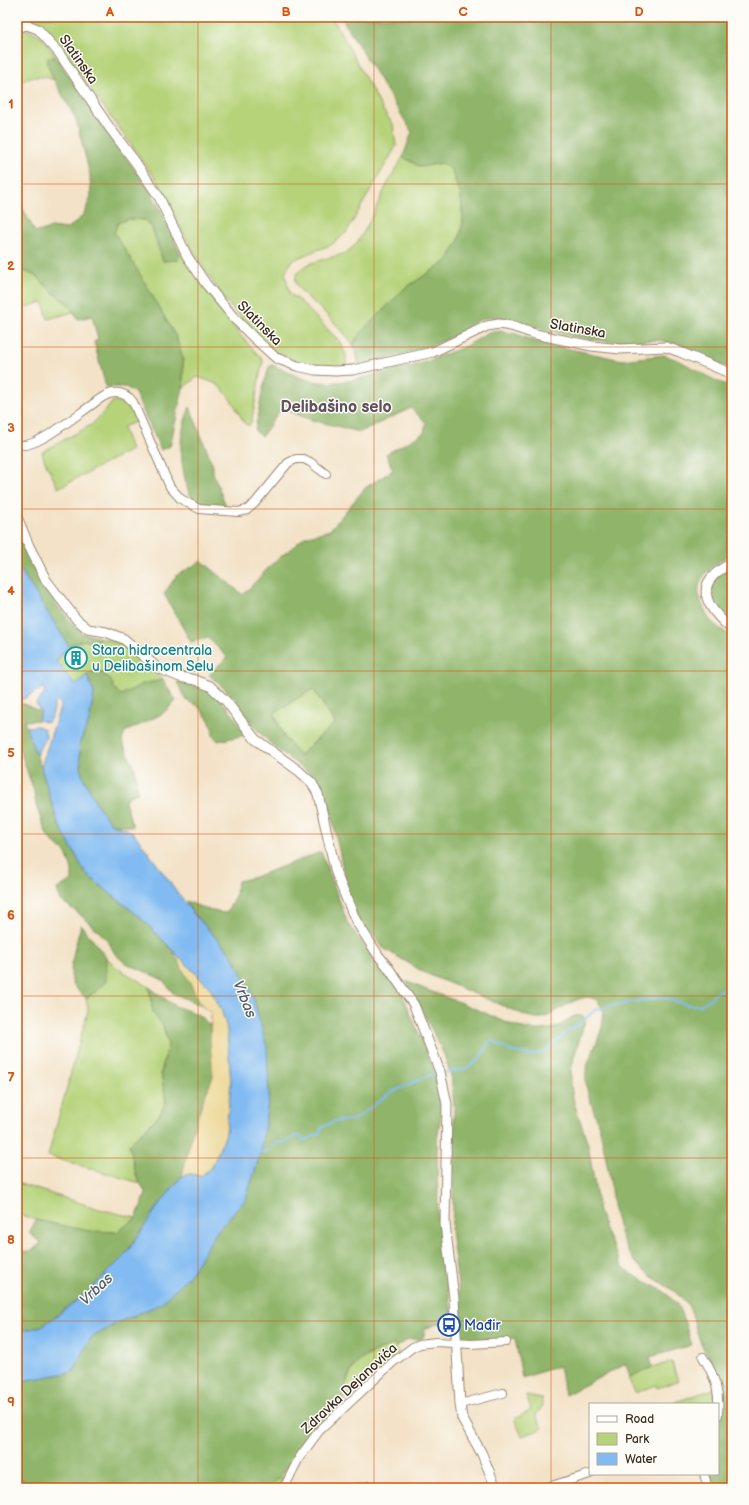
<svg xmlns="http://www.w3.org/2000/svg" width="749" height="1505" viewBox="0 0 749 1505" font-family="'Balsamiq Sans',sans-serif">
  <style>
    .green { fill: #b6d37a; stroke: #787e4c }
    .forest { fill: #90b56a; stroke: #667044; fill-rule: evenodd }
    .sand { fill: #eeda9e; stroke: #94825e }
    .water { fill: #81bbf2; stroke: #5e7288 }
    .lines { fill: none; stroke-linecap: round; stroke-linejoin: round }
    .stream { stroke: #81bbf2; stroke-width: 2 }
    .minor-casing { stroke: #978672; stroke-width: 10 }
    .tertiary-casing { stroke: #978672; stroke-width: 11 }
    .minor { stroke: #fff; stroke-width: 8 }
    .tertiary { stroke: #fff; stroke-width: 9 }
    .grid { fill: none; stroke: #d7540e; stroke-width: 1; stroke-opacity: 0.55 }
    .labels { text-anchor: middle; stroke-width: 3; stroke-linejoin: round; paint-order: stroke }
    .street-label { font-size: 14px; fill: #3b2a1e; stroke: #fdfcf7 }
    .culture-label { font-size: 14px; fill: #0d838f; stroke: #fdfcf7; text-anchor: start }
    .transit-label { font-size: 14px; fill: #164399; stroke: #fdfcf7; text-anchor: start }
    .water-label { font-size: 15px; font-style: italic; fill: #545d68; stroke: #fdfcf7 }
    .quarter-label { font-size: 16px; font-weight: bold; fill: #63505e; stroke: #fdfcf7 }
    .neatline { fill: none; stroke: #d7540e; stroke-width: 1.5 }
    .grid-label { font-size: 13px; text-anchor: middle; font-weight: bold; fill: #d7540e }
  </style>
  <rect width="100%" height="100%" fill="#fdfcf7"/>
  <filter id="ink" filterUnits="userSpaceOnUse"><feTurbulence type="fractalNoise" baseFrequency=".025" numOctaves="2"/><feDisplacementMap in="SourceGraphic" scale="8" xChannelSelector="R" yChannelSelector="G"/><feConvolveMatrix kernelMatrix="1 2 1 2 8 2 1 2 1" color-interpolation-filters="sRGB"/></filter>
  <filter id="wash" filterUnits="userSpaceOnUse"><feTurbulence type="fractalNoise" baseFrequency=".012" numOctaves="4" result="noise"/><feDisplacementMap in="SourceGraphic" scale="16" xChannelSelector="R" yChannelSelector="G"/><feGaussianBlur stdDeviation="0.9" result="paint"/><feColorMatrix in="noise" values="0 0 0 0 0 0 0 0 0 0 0 0 0 0 0 0 0 1.4 0 .05"/><feComposite in="paint" operator="in"/></filter>
  <g filter="url(#wash)">
    <rect width="100%" height="100%" fill="#f3e2c7"/>
    <path class="green" d="M21,17H332L384,112L393,124L396,146L346,233L331,245L314,251L291,261L287,269L285,274L290,294L299,300L340,342L346,355V366L340,368L300,363L278,353L253,332L222,296L198,259L177,222L167,195L75,67L47,31L40,25Z
      M21,30C39,28 47,44 56,57L48,58L47,63L54,80C40,74 31,77 17,83V32Z
      M403,157L420,167L442,163L451,169L461,196L463,222L459,240L447,261L404,289L362,331L353,344C344,332 334,322 324,312C317,305 299,292 296,283C290,261 336,259 347,252C363,242 377,204 386,187C391,177 397,167 403,157Z
      M128,219L145,220L152,228L163,261L177,260L180,253L240,335L262,359L263,361C258,381 256,402 251,422L249,426L245,424C238,412 226,387 212,382C207,380 202,379 197,377L183,388V358L176,337L114,232L117,223Z
      M17,271H24L36,275L51,291L69,305L73,312L48,319L43,302L17,310Z
      M113,401C126,401 132,412 138,421L123,427L131,450L58,488L44,459L42,452L91,425L107,409Z
      M100,638L119,642L163,680L143,684L121,695L114,688L110,679L98,670L87,675L75,685L56,661C67,649 79,634 96,644Z
      M313,689L335,723L300,755L284,737L274,713Z
      M106,957L116,967L149,987L153,1013L163,1025L168,1045L161,1073L166,1102L158,1117L137,1136L136,1175L140,1183L48,1156L88,1011L86,998L98,990L105,964Z
      M17,1183L99,1209L136,1218C131,1222 122,1231 116,1232C91,1236 41,1222 17,1214Z
      M394,1344L399,1354L340,1405C352,1362 353,1361 394,1344Z
      M672,1362L678,1381L657,1388L656,1385L635,1393L629,1377L652,1367Z
      M714,1389L716,1404H669Z
      M526,1395L542,1398V1407L536,1415L542,1429L522,1436L514,1419L531,1410Z
      M17,1476L35,1488H17Z
      M282,1476L280,1488H267Z"/>
    <path class="forest" d="M341,17H732V369C710,362 691,347 668,342C653,338 641,342 626,342C599,342 571,336 545,330C526,326 506,314 486,318C474,321 463,331 452,337C423,351 390,357 359,365L353,344L362,331L404,289L447,261L459,240L463,222L461,196L451,169L442,163L421,167L403,157L412,132Z
      M56,57L103,126L150,191L161,210L180,253L178,260L163,261L152,228L145,220L128,219L118,223L114,232L141,276L176,337L183,358V388L170,446L161,450L135,393L126,387H106L94,342L98,339L92,316L78,319L69,305L51,291L36,276L24,271H17V197L35,232L42,231L51,227L66,229L74,224L84,214L91,196L90,175L76,119L54,80L47,63L48,58Z
      M500,331L513,333L536,342L622,360L664,355L680,361L716,381L732,387V553C712,566 689,579 703,606C705,611 707,617 710,620C716,627 725,631 732,638V1488H711L708,1474H718C718,1461 716,1445 718,1432C721,1414 725,1396 719,1378C715,1365 705,1353 700,1341C694,1329 695,1315 687,1304C678,1292 666,1286 654,1278C628,1262 621,1239 614,1210C612,1202 612,1194 611,1186C608,1167 604,1149 600,1130C595,1110 584,1093 586,1072C589,1052 613,1021 599,1003C586,985 556,1015 542,1018C537,1019 532,1017 527,1016L425,973L383,948L374,936L361,925L349,897L330,808L321,789L309,773L279,751L255,728L234,697L209,675L227,657L208,638L191,642L164,594L177,575L202,561L243,595L273,563L305,537L330,530L365,488L393,470L386,454L424,433L426,423L411,408L360,432L312,420L281,409L262,436L255,431L263,388L269,367L272,365C286,371 302,380 318,382C345,385 372,375 397,368H405L420,364L464,347L489,333ZM313,689L335,723L300,755L284,737L274,713Z
      M190,407L213,466V473L226,506C214,505 203,505 193,498C188,494 187,485 185,479C179,450 179,434 190,407Z
      M17,532L43,588L69,620L82,633L100,638L96,644C84,637 80,641 69,646L17,564Z
      M732,567V620C719,611 701,594 716,578C720,573 727,570 732,567Z
      M98,670L110,679L114,688L121,695L143,684L163,680L176,701L162,714L125,732L122,741L135,769L138,793L129,796L125,801L133,827L110,823L96,803L82,775L79,745L89,721L94,693L87,675Z
      M177,682C188,684 201,684 210,691C223,699 237,721 247,734L241,736L218,741L213,735L212,727L209,720L197,705L187,701Z
      M17,701L41,712L38,720L24,721L44,776L58,823L86,874L141,918L173,951L202,1006L173,993L163,980L124,962L115,954L107,939L77,912L60,900L57,889L72,880V869L66,853L48,837L36,806L34,791L17,742Z
      M321,852L348,924L403,996L435,1072L441,1114L437,1140L438,1222L452,1315L447,1323L437,1324L425,1329L424,1335L422,1339H408L396,1348L394,1344L367,1355L354,1365L348,1377L340,1405L320,1423L301,1444L282,1476L267,1488H35L17,1476V1382L73,1372L91,1338L117,1323L160,1304L189,1276L217,1231L246,1199L260,1155L269,1096L267,1047L252,994L231,954L192,912L186,901C199,906 213,913 227,913L236,894L238,881L252,878Z
      M81,925L106,957V981L98,990L86,998C82,994 76,989 73,984C67,969 77,941 81,925Z
      M406,981C427,991 450,998 471,1007C492,1015 512,1028 534,1030C543,1031 553,1029 561,1025C569,1020 575,1011 585,1018V1021L574,1057L571,1071V1086L574,1103L588,1144L599,1212L606,1232L621,1264L630,1273L665,1292L680,1308L692,1345L650,1357L652,1367L630,1377L626,1364L565,1395L559,1366L522,1378L515,1338L478,1341L464,1340L461,1337L460,1330L462,1315L451,1230L453,1211L454,1106L451,1076L444,1054L416,998Z
      M149,987L175,1006L197,1014L210,1025L213,1077L202,1103L192,1134L182,1176L159,1205L125,1255L86,1294L42,1326L17,1332V1251L30,1252L41,1243L29,1233L36,1220L90,1231L117,1232L136,1218L146,1194L136,1175L129,1144L158,1117L166,1102L161,1073L168,1045L163,1025L153,1013Z"/>
    <path class="sand" d="M173,951L210,988L221,1009L227,1028L231,1083L226,1134L212,1167L201,1176L190,1174L182,1176L192,1134L202,1103L213,1077L210,1041L211,1013L202,1006Z"/>
    <path class="water" d="M17,564L69,646L56,661L75,685L87,675L94,693L89,721L79,744L82,775L96,803L110,823L133,832L192,912L231,954L252,994L267,1047L269,1096L260,1155L246,1199L217,1231L189,1276L160,1304L117,1323L91,1338L73,1372L17,1382V1332L42,1326L86,1294L125,1255L159,1205L182,1176L190,1174L201,1176L212,1167L226,1134L231,1083L227,1028L221,1009L210,988L141,918L86,874L58,823L41,767L61,704L58,701L55,702L53,713L48,723L38,720L41,712L36,703L44,694V687L18,702L17,701Z
      M38,726L44,729L46,736L36,755L26,727Z"/>
    <g class="lines">
      <path class="stream" d="M443,1073L466,1069L473,1063L479,1060L489,1042L494,1041L510,1051L531,1055L543,1052L561,1038L566,1031L578,1025L595,1010L610,1006L661,997L682,1003L687,1005H700L707,1001L720,990L732,986
        M259,1152H267C275,1137 277,1146 287,1141C292,1139 294,1136 300,1136L304,1141C309,1137 314,1137 320,1133L321,1128L335,1121L354,1120L390,1093L427,1076L438,1074"/>
    </g>
  </g>
  <g filter="url(#ink)">
    <g class="lines">
      <g class="minor-casing">
        <path id="minor" d="M23,445C39,446 78,414 93,404C98,400 103,396 109,394C119,391 127,394 133,402L170,487L181,499L199,509L238,512L247,510L255,503L288,463L296,459H304L310,462L326,474
          M703,1357C715,1376 720,1392 718,1415
          M460,1404L503,1393
          M704,1474L708,1488
          M551,1486L590,1474
          M284,1488L299,1458L319,1431L392,1363L413,1347L420,1344L436,1342L471,1344L506,1342
          M360,1488L370,1486"/>
      </g>
      <g class="tertiary-casing">
        <path id="tertiary" d="M17,27L27,25L38,29L59,53L109,127L136,163L159,197L187,256L206,284L235,319L254,338L276,358L297,366L315,370L335,371L353,370L433,352L487,326L499,324L511,326L535,334L592,346L620,349L666,347L680,352L732,374
          M17,517L29,546L46,580L76,619L88,629L106,632L124,639L156,667L180,677L195,680L210,686L226,701L255,739L299,771L312,783L318,794L336,873L347,900L356,921L378,955L387,966L414,1005L440,1072L447,1104L445,1224L454,1298L460,1404L462,1418L482,1454L496,1488
          M732,563C726,566 719,570 714,575C694,594 717,617 732,629"/>
      </g>
      <use href="#minor" class="minor"/>
      <use href="#tertiary" class="tertiary"/>
    </g>
  </g>
  <path class="grid" d="M198,17V1488M374,17V1488M551,17V1488M17,184H732M17,347H732M17,509H732M17,671H732M17,834H732M17,996H732M17,1158H732M17,1321H732"/>
  <defs>
    <g id="building-ring" transform="scale(1.15)"><circle r="9.5" fill="#fdfcf7" stroke="#0f9aa8" stroke-width="1.5"/><path d="M-4-6H4V6H1V3H-1V6H-4ZM-2.5-4.3h1.7v1.8h-1.7ZM.8-4.3h1.7v1.8H.8ZM-2.5-1h1.7V.8h-1.7ZM.8-1h1.7V.8H.8Z" fill="#0f9aa8"/></g>
    <g id="bus-ring" transform="scale(1.15)"><circle r="9.5" fill="#fdfcf7" stroke="#1a4fb4" stroke-width="1.5"/><path d="M-5-6H5V4H4V6H2V4H-2V6H-4V4H-5ZM-3.5-4V0h7V-4ZM-3.5 1.2v1.5H-2V1.2ZM2 1.2v1.5H3.5V1.2Z" fill="#1a4fb4"/></g>
  </defs>
  <g fill-rule="evenodd">
    <use href="#building-ring" x="76" y="658"/>
    <use href="#bus-ring" x="449" y="1325"/>
  </g>
  <g class="labels">
    <g class="street-label">
      <text transform="translate(79 59) rotate(55)" y="5">Slatinska</text>
      <text transform="translate(260 323) rotate(45)" y="5">Slatinska</text>
      <text transform="translate(578 328) rotate(10)" y="5">Slatinska</text>
      <text transform="translate(349 1388) rotate(-43)" y="5">Zdravka Dejanovića</text>
    </g>
    <g class="culture-label">
      <text x="92" y="655">Stara hidrocentrala<tspan x="92" dy="16">u Delibašinom Selu</tspan></text>
    </g>
    <g class="transit-label">
      <text x="464" y="1330">Mađir</text>
    </g>
    <g class="water-label">
      <text transform="translate(245 999) rotate(68)" y="5">Vrbas</text>
      <text transform="translate(96 1289) rotate(-43)" y="5">Vrbas</text>
    </g>
    <g class="quarter-label">
      <text x="336" y="412">Delibašino selo</text>
    </g>
  </g>
  <rect width="749" height="1505" fill="none" stroke="#fdfcf7" stroke-width="44"/>
  <rect x="589" y="1403" width="130" height="72" fill="#fdfcf7" stroke="#afa8a0"/>
  <rect x="597" y="1416" width="20" height="6" fill="#ffffff" stroke="#afa8a0"/>
  <text x="625" y="1423" font-size="12" fill="#3b2a1e">Road</text>
  <rect x="597" y="1433" width="20" height="12" fill="#b6d37a" stroke="#afa8a0"/>
  <text x="625" y="1443" font-size="12" fill="#3b2a1e">Park</text>
  <rect x="597" y="1453" width="20" height="12" fill="#81bbf2" stroke="#afa8a0"/>
  <text x="625" y="1463" font-size="12" fill="#3b2a1e">Water</text>
  <rect x="22" y="22" width="705" height="1461" class="neatline"/>
  <g class="grid-label">
    <text x="110" y="16">A</text>
    <text x="286" y="16">B</text>
    <text x="463" y="16">C</text>
    <text x="639" y="16">D</text>
    <text x="11" y="108">1</text>
    <text x="11" y="270">2</text>
    <text x="11" y="432">3</text>
    <text x="11" y="595">4</text>
    <text x="11" y="757">5</text>
    <text x="11" y="919">6</text>
    <text x="11" y="1082">7</text>
    <text x="11" y="1244">8</text>
    <text x="11" y="1406">9</text>
  </g>
</svg>
